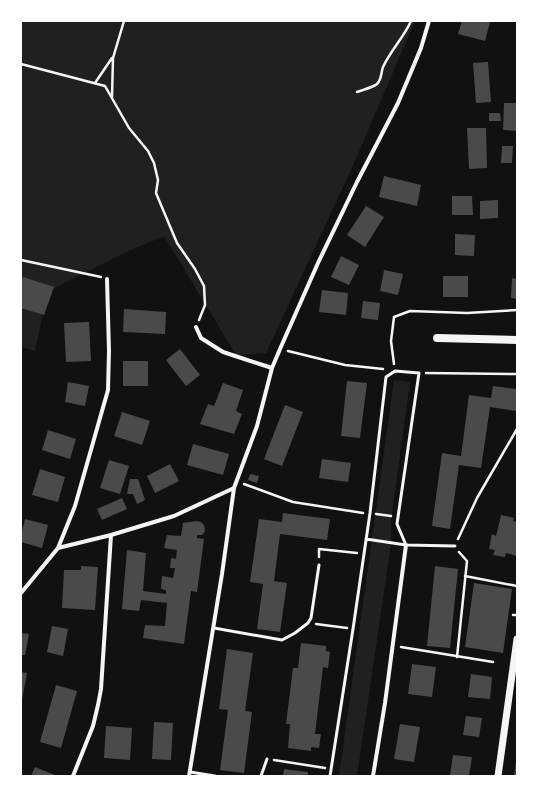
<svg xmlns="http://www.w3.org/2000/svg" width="538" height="797" viewBox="0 0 538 797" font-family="'Exo 2',sans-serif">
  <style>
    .green { fill: #202020 }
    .building { fill: #4a4a4a }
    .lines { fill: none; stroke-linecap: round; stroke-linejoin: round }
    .path { stroke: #f5f5f5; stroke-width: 2.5 }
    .service { stroke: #f5f5f5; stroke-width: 3 }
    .minor { stroke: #f5f5f5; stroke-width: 4 }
    .tertiary { stroke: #f5f5f5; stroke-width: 7 }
    .secondary { stroke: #f5f5f5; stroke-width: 8 }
  </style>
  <rect width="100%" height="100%" fill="#111"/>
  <path class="green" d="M21,21H415L355,161L266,353L236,355L164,236L124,253L48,291L35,351L21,347Z
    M394,380L410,382L391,520V544L357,776H339Z"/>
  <path class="building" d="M462,21H487L490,22L485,41L458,34Z
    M488,62L491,102L476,103L473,63Z
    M504,103H517V131L503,130Z
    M489,113H500L501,121H489Z
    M467,128H486L487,168L469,169Z
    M502,146H513L512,163H501Z
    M384,176L421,185L417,206L379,197Z
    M452,196H472L473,215H452Z
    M498,200V218L480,219V201Z
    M366,206L384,217L365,247L347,235Z
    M455,234L475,235L474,256L455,255Z
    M341,256L359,265L349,285L331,277Z
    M384,270L403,274L398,295L380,291Z
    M443,276H468V297H443Z
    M23,277L54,287L44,315L21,308V282Z
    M512,278L517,279V299L511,298Z
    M322,290L348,293L346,315L319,312Z
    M363,301L380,303L378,320L361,318Z
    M124,309L166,312L165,334L123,332Z
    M89,322L91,361L66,362L64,323Z
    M180,349L200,375L186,386L166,360Z
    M123,361H148V386H123Z
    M347,381L367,383L360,438L341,436Z
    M68,382L89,386L85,406L65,402Z
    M223,383L243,390L236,411L242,414L234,434L200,424L208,404L214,406Z
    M493,386L517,389V411L490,407L481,468L459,465L450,529L432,526L442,453L461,456L469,395L491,398Z
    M285,405L303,412L282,466L264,459Z
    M122,412L150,421L142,445L114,436Z
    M48,430L76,439L70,459L42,450Z
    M193,444L229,454L223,475L187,465Z
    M322,459L351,463L348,482L319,478Z
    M109,460L129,466L120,494L100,488Z
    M170,464L179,481L155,493L147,476Z
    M40,469L65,477L58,502L32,495Z
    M250,474L259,476L257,483L248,480Z
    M130,479H138L145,500L137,504L133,494H127Z
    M122,498L127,509L102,520L97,509Z
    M283,513L330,519L327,540L280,534L274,581L287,583L280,632L257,629L263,584L250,582L259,519L282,522Z
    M501,515L514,518L513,521L517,522V556L506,553L505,557L493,555L495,550L489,549L492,534L496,536Z
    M25,519L48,525L42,548L21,542V535Z
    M197,521L201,522L204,525L205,530L204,533L202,535H197V538L204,539L197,592L191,591L184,644L143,638L145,625L165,626L167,603L141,600L139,611L122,609L127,550L146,553L143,591L166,594V590L161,589L162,576L173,578L175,568H170L171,558L176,559L177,550L164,548L167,535L181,536L183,523Z
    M81,566L98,567L95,610L62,608L64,570H81Z
    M435,566L458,569L450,648L427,646Z
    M474,583L512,589L503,653L465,647Z
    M52,626L68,629L63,656L47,652Z
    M21,633L29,634L25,655H21Z
    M301,643L326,646V651L330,652L328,668L323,667L315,734H321L319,748L311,747V751L288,748L290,724H286L293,668H298Z
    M227,649L253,653L245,711L252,712L244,773L220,770L228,710L219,709Z
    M412,664L436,667L432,697L408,694Z
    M21,672L27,673L22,700H21Z
    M471,674L492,677L490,699L468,697Z
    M56,685L77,691L61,748L40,742Z
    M466,716L482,718L479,737L463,735Z
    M154,722L173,723L171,760L152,759Z
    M400,724L420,727L414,762L394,759Z
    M106,726L132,728L130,760L104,758Z
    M453,755L472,757L469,776H450Z
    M516,762L517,763V776H514Z
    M35,767L55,775V776H31Z
    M284,769L308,772V776H283Z"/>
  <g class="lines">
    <path class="path" d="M21,64L105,86L129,128L148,151L154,163L158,180L156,193L177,243L195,269L204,286L205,305L199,320
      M95,83L112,58
      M357,92C362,90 374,87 377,84C382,79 381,72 383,67C391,50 404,37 411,21
      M112,97L113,58L124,21
      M21,260L101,277
      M288,351L345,365L383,369
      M394,364L391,341L394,317L410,311L467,313L517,310
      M426,373L517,374
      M244,484L293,502L363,513
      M376,514L391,516
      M458,539L477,498L517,429
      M319,557V549L357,553
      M465,576L517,586
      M513,615H517
      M316,624L347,628
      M401,647L493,662
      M457,657L467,561L459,552
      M274,760L325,768"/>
    <path class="service" d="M366,539L406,545L455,546
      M214,628L282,640L295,633L308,623L311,618L319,565
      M190,772L215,776
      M261,776L267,759
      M330,776L353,629L370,513L386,377L395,371L419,373L397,524L406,545"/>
    <path class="minor" d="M196,327L201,338L223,352L272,368
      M58,548L111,535L174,516L234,488
      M21,593L58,548L75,506L108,390L109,351L107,279
      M73,776L93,726L98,705L101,689L111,535
      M189,776L222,574L234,488L257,426L272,368L280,349L318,263L357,182L398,103L421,48L429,21
      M373,776L385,703L406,545"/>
    <path class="tertiary" d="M498,776L517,639"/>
    <path class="secondary" d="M437,338L517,340"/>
  </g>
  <rect width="538" height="797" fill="none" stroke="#ffffff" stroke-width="44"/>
</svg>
